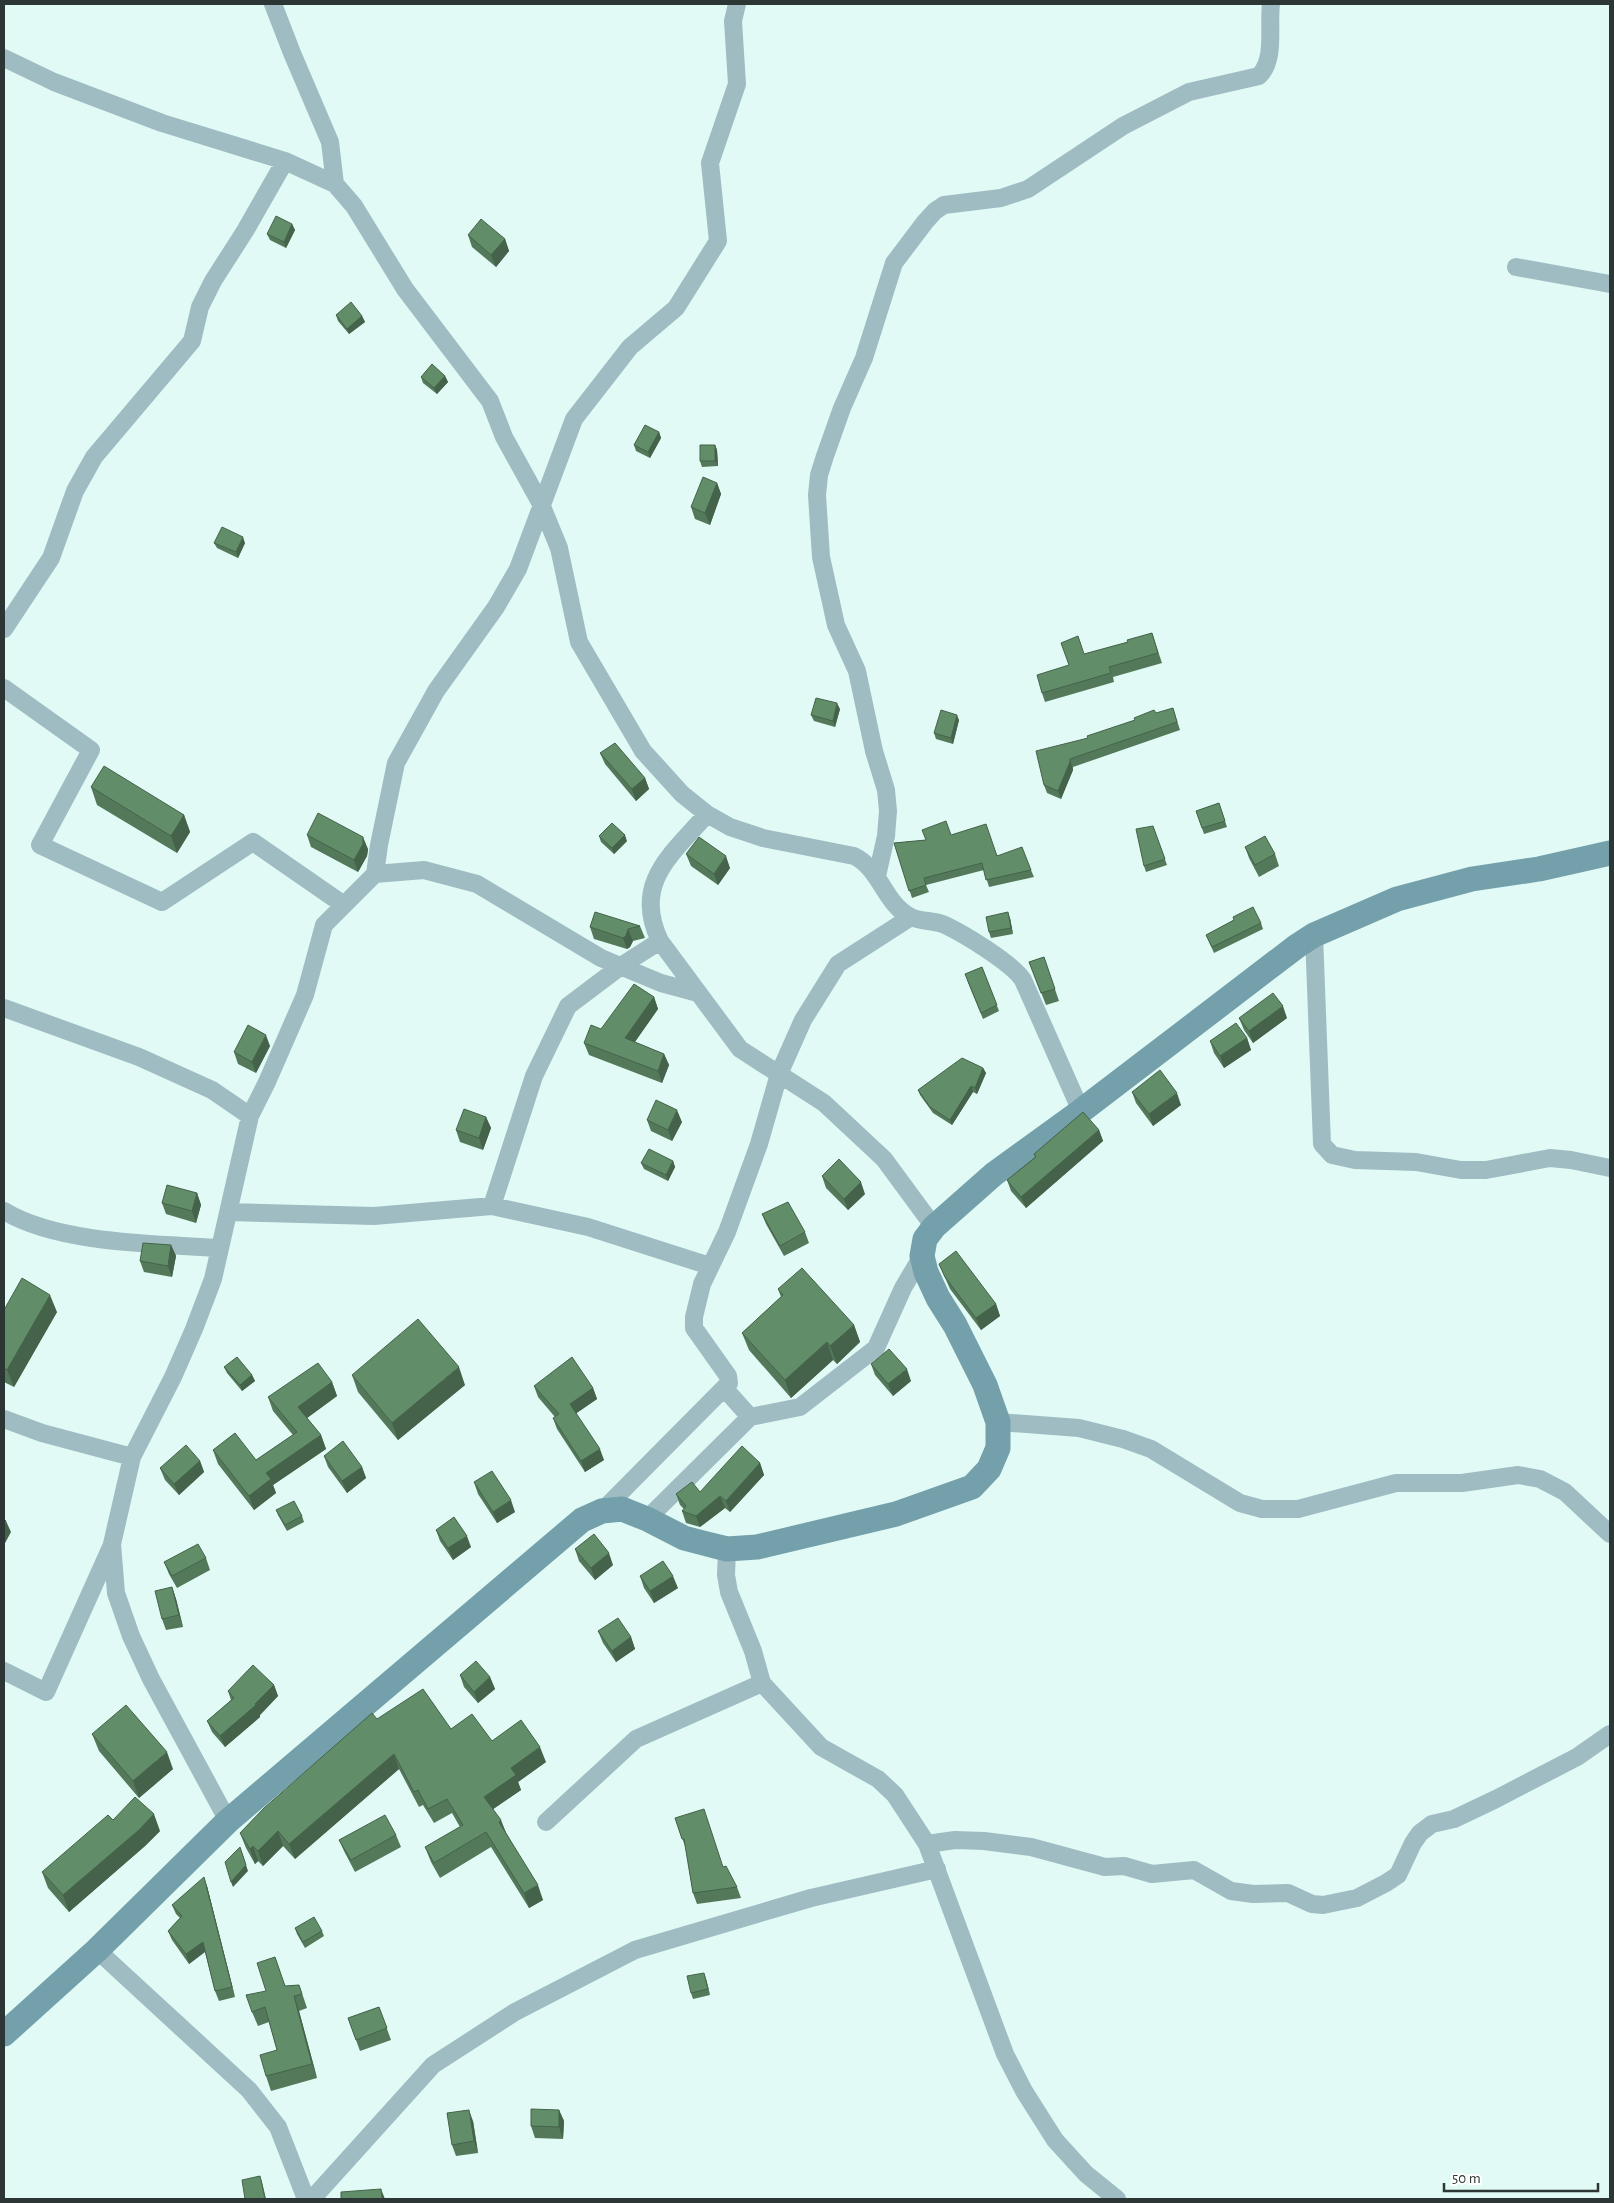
<svg xmlns="http://www.w3.org/2000/svg" width="1614" height="2203" viewBox="0 0 1614 2203" font-family="'Alegreya Sans',sans-serif">
  <style>
    .lines { fill: none; stroke-linecap: round; stroke-linejoin: round }
    .minor { stroke: #9fbcc3; stroke-width: 18 }
    .secondary { stroke: #74a0ab; stroke-width: 25 }
    .wall { fill: #53795a }
    .shaded-wall { fill: #44634a }
    .building { fill: #618d69; stroke: #44634a }
  </style>
  <rect width="100%" height="100%" fill="#e1faf5"/>
  <g class="lines">
    <path class="minor" d="M273,4L292,53L330,142L335,184L354,206L405,289L490,401L504,437L541,504L559,548L579,642L643,751L682,794L707,814L730,827L763,838L854,856C881,869 884,904 911,917C921,922 935,920 945,925C964,934 1012,963 1023,980L1081,1111
      M4,58L54,82L162,123L285,161L335,184
      M1516,267L1610,284
      M4,629L51,558L75,491L94,457L192,341L200,307L213,281L245,231L285,161
      M4,688L91,750L40,845L162,902L253,842L344,905
      M707,814C672,854 632,883 660,941L740,1049L824,1103L884,1159L934,1227
      M375,874L379,845L396,763L436,691L496,607L518,569L574,419L630,347L676,308L718,241L710,163L737,84L733,21L737,4
      M877,876L886,836L888,811L886,790L874,751L857,671L836,625L821,557L817,495L819,475L825,456L842,408L864,358L894,263L925,222L935,211L944,205L1001,198L1028,189L1123,126L1189,92L1259,76C1276,59 1268,26 1271,4
      M1314,935L1322,1144L1332,1155L1355,1160L1416,1162L1461,1170H1486L1550,1158L1571,1160L1610,1168
      M4,1008L139,1057L212,1090L250,1116
      M492,1206L534,1076L568,1006L621,966L660,941
      M4,1211C58,1244 157,1244 220,1248
      M229,1212L374,1216L492,1206L588,1227L710,1266
      M725,1389L750,1417
      M4,1419L42,1433L132,1457
      M998,1422L1079,1428L1123,1439L1151,1449L1240,1503L1262,1509H1298L1396,1483H1462L1518,1475L1540,1479L1565,1492L1610,1534
      M602,1511L729,1383L728,1376L694,1328V1317L702,1284L727,1232L759,1144L779,1074L803,1020L838,964L911,917
      M647,1519L750,1417L800,1407L876,1348L903,1288L922,1256
      M727,1549L726,1575L729,1592L753,1651L762,1683L821,1747L878,1779L895,1795L927,1844L1005,2054L1024,2091L1055,2140L1086,2174L1117,2199
      M4,1671L46,1692L111,1547
      M228,1821L151,1679L131,1636L116,1593L112,1544L132,1457L173,1377L194,1329L213,1279L250,1116L267,1082L305,995L324,925L375,874L424,870L477,884L601,958L661,983L698,993
      M546,1822L636,1739L762,1683
      M927,1844L955,1840L984,1841L1031,1847L1105,1867L1124,1866L1152,1874L1194,1870L1231,1891L1253,1894L1288,1893L1312,1904L1323,1905L1357,1898L1386,1883L1398,1875L1413,1843L1420,1833L1432,1824L1454,1819L1496,1799L1577,1757L1610,1734
      M97,1950L249,2090L278,2127L306,2199
      M312,2199L433,2065L515,2012L635,1950L811,1898L937,1869"/>
    <path class="secondary" d="M4,2034L97,1950L228,1821L582,1520L602,1511L622,1509L647,1519L684,1538L707,1544L727,1549L757,1547L896,1514L972,1487L989,1469L998,1448V1422L985,1385L955,1325L938,1298L926,1272L922,1256L925,1239L934,1227L994,1174L1081,1111L1297,946L1314,935L1397,899L1472,879L1539,869L1610,853"/>
  </g>
  <path class="wall" d="M292,224L295,230L286,248L270,240L267,234Z
    M468,235L505,239L509,251L496,267L472,247Z
    M336,315L362,316L365,322L349,334L338,321Z
    M445,376L448,382L437,394L423,383L421,377Z
    M659,432L661,438L650,458L636,451L634,445Z
    M715,445L717,450L718,466L702,467L700,461Z
    M717,483L721,494L710,525L695,519L691,507Z
    M214,543H245L238,558L217,548Z
    M1152,633L1162,663L1113,677L1114,682L1045,702L1042,693L1084,654L1128,642Z
    M1173,708L1180,730L1073,767V770L1061,799L1047,793L1044,785L1088,738Z
    M840,709L835,727L814,721L811,715Z
    M959,720L953,744L936,739L934,733Z
    M600,753L645,778L649,789L636,801L605,764Z
    M91,787L184,815L190,832L177,853L97,805Z
    M1219,803L1227,827L1204,834L1196,811Z
    M1153,826L1167,865L1146,872L1144,866Z
    M307,835L368,849L367,856L358,872L311,847Z
    M951,835L1031,870L1034,877L989,887L984,870L926,885L929,892L912,898L894,843L925,840Z
    M599,836L627,841L614,854L601,842Z
    M1245,847L1275,854L1279,866L1259,877L1249,858Z
    M686,854L730,868L718,885L691,866Z
    M1010,918L1013,934L991,938L989,932Z
    M1234,920L1261,923L1263,929L1214,953L1206,935Z
    M640,926L645,938L633,941L630,947L627,949L594,939L590,927Z
    M1044,957L1059,1001L1046,1005L1029,962Z
    M982,967L999,1011L983,1019L967,980Z
    M654,997L658,1009L635,1042L664,1054L669,1065L662,1083L589,1055L584,1043L601,1029Z
    M1239,1018H1287L1253,1043L1244,1030Z
    M1247,1038L1251,1050L1224,1068L1214,1053L1210,1041Z
    M270,1046L256,1073L238,1064L234,1052Z
    M983,1068L986,1073L977,1094L973,1092L952,1125L933,1113L920,1095L918,1090Z
    M1132,1092L1181,1105L1153,1126L1136,1103Z
    M486,1117L491,1128L483,1150L460,1142L456,1130Z
    M647,1120L682,1122L672,1141L651,1131Z
    M1099,1130L1103,1141L1026,1208L1011,1191L1007,1180L1035,1157L1034,1154Z
    M673,1161L675,1167L668,1181L644,1169L641,1163Z
    M822,1176L865,1194L848,1210L826,1188Z
    M197,1193L201,1205L196,1223L166,1214L162,1203Z
    M762,1214L805,1232L809,1243L784,1256L766,1224Z
    M171,1245L176,1256L172,1277L144,1272L140,1261Z
    M939,1264L996,1304L1000,1316L981,1330L950,1289Z
    M778,1289L854,1325L860,1342L837,1364L833,1360L791,1398L749,1350L742,1333L781,1297Z
    M4,1310L57,1312L14,1387L4,1382Z
    M871,1364L911,1381L893,1396L875,1375Z
    M224,1367L252,1375L255,1381L242,1391L227,1373Z
    M352,1375L465,1385L398,1440L358,1392Z
    M332,1382L337,1396L307,1418L321,1435L326,1449L273,1485L276,1493L254,1510L218,1464L213,1450L256,1460L293,1435L273,1411L268,1397Z
    M534,1386L593,1388L597,1399L576,1413L604,1460L585,1472L557,1429L553,1418L555,1417L538,1397Z
    M324,1456L362,1467L366,1478L347,1493L328,1467Z
    M200,1461L204,1472L179,1495L165,1480L160,1468Z
    M760,1463L764,1475L730,1512L725,1508L700,1527L686,1523L682,1511L684,1509L680,1505L676,1494L700,1492Z
    M474,1482L515,1512L497,1523L478,1494Z
    M276,1510L302,1516L304,1522L287,1531L278,1515Z
    M436,1530L471,1547L453,1560L440,1541Z
    M575,1549L613,1565L595,1580L579,1561Z
    M206,1558L210,1570L177,1588L169,1574L164,1562Z
    M640,1576L678,1588L654,1603L644,1588Z
    M172,1587L176,1599L183,1627L166,1630L162,1619Z
    M598,1631L631,1637L635,1649L616,1662L603,1643Z
    M460,1675L490,1677L495,1689L478,1703L464,1687Z
    M274,1685L278,1696L260,1715V1717L225,1747L212,1732L207,1721L231,1700L228,1691Z
    M377,1719L451,1729L492,1741L546,1762L518,1782L521,1790L493,1809L543,1900L529,1908L491,1847L440,1878L431,1862L425,1847L460,1827L452,1813L434,1823L423,1805L419,1807L399,1769L295,1859L283,1846L263,1866L258,1861L255,1864L246,1848L240,1833Z
    M92,1734L173,1769L139,1798L99,1751Z
    M675,1818L723,1867L737,1887L741,1898L697,1904L693,1893L686,1849Z
    M113,1820L160,1831L145,1846L69,1912L48,1888L42,1872Z
    M396,1835L401,1847L355,1872L344,1851L339,1840Z
    M207,1886L235,1997L219,2001L215,1991L205,1952L189,1964L172,1940L168,1931L180,1918L176,1914L172,1905Z
    M295,1928L322,1931L324,1936L305,1948L297,1934Z
    M275,1957L285,1986L299,1985L304,1999L307,2008L299,2011L317,2078L271,2091L266,2076L277,2050L269,2022L258,2026L252,2012L266,1991Z
    M706,1979L710,1995L693,1999L691,1993Z
    M379,2007L391,2040L360,2051L348,2018Z
    M559,2110L564,2121L563,2139L535,2138L531,2126Z
    M473,2121L478,2153L456,2156L452,2145Z"/>
  <path class="shaded-wall" d="M292,224L295,230L286,248L284,242Z
    M505,239L509,251L496,267L491,255Z
    M362,316L365,322L349,334L347,329Z
    M445,376L448,382L437,394L434,388Z
    M659,432L661,438L650,458L648,452Z
    M715,445L717,450L718,466L715,461Z
    M717,483L721,494L710,525L705,513Z
    M243,537L245,543L238,558L236,552Z
    M837,703L840,709L835,727L833,721Z
    M957,715L959,720L953,744L951,738Z
    M1070,759L1073,770L1061,799L1058,791Z
    M645,778L649,789L636,801L632,789Z
    M184,815L190,832L177,853L171,836Z
    M625,835L627,841L614,854L612,848Z
    M363,837L368,849L367,856L358,872L354,860Z
    M726,856L730,868L718,885L714,874Z
    M1008,912L1010,918L1013,934L1011,928Z
    M628,929L633,941L630,947L627,949L623,938Z
    M654,997L658,1009L629,1050L625,1038Z
    M1283,1006L1287,1018L1253,1043L1249,1031Z
    M266,1035L270,1046L256,1073L252,1062Z
    M1247,1038L1251,1050L1224,1068L1220,1056Z
    M664,1054L669,1065L662,1083L658,1071Z
    M983,1068L986,1073L977,1094L975,1088Z
    M971,1086L973,1092L952,1125L950,1120Z
    M1177,1093L1181,1105L1153,1126L1149,1114Z
    M677,1110L682,1122L672,1141L668,1130Z
    M486,1117L491,1128L483,1150L479,1138Z
    M1099,1130L1103,1141L1026,1208L1021,1197Z
    M673,1161L675,1167L668,1181L666,1175Z
    M861,1182L865,1194L848,1210L844,1199Z
    M197,1193L201,1205L196,1223L192,1211Z
    M171,1245L176,1256L172,1277L168,1266Z
    M50,1295L57,1312L14,1387L7,1370Z
    M996,1304L1000,1316L981,1330L976,1318Z
    M854,1325L860,1342L837,1364L830,1346Z
    M827,1342L833,1360L791,1398L785,1380Z
    M459,1367L465,1385L398,1440L392,1423Z
    M907,1369L911,1381L893,1396L888,1384Z
    M252,1375L255,1381L242,1391L240,1385Z
    M332,1382L337,1396L303,1421L298,1407Z
    M593,1388L597,1399L574,1415L570,1404Z
    M321,1435L326,1449L273,1485L276,1493L254,1510L249,1496L266,1473Z
    M600,1449L604,1460L585,1472L581,1461Z
    M200,1461L204,1472L179,1495L174,1484Z
    M760,1463L764,1475L730,1512L726,1501Z
    M362,1467L366,1478L347,1493L342,1481Z
    M720,1496L725,1508L700,1527L696,1516Z
    M511,1500L515,1512L497,1523L493,1512Z
    M6,1521L11,1532L4,1545V1525Z
    M467,1536L471,1547L453,1560L448,1548Z
    M609,1553L613,1565L595,1580L591,1568Z
    M673,1576L678,1588L654,1603L650,1591Z
    M172,1587L176,1599L183,1627L179,1615Z
    M631,1637L635,1649L616,1662L612,1651Z
    M490,1677L495,1689L478,1703L474,1692Z
    M274,1685L278,1696L260,1715V1717L225,1747L220,1736L255,1704Z
    M540,1747L546,1762L518,1782L521,1790L489,1812L484,1797L511,1768Z
    M167,1752L173,1769L139,1798L133,1781Z
    M394,1754L399,1769L295,1859L289,1844Z
    M154,1814L160,1831L145,1846L69,1912L63,1895Z
    M501,1820L507,1835L499,1822Z
    M278,1831L283,1846L263,1866L258,1851Z
    M253,1846L258,1861L255,1864L250,1849Z
    M242,1853L248,1871L233,1887L231,1882Z
    M204,1877L207,1886L235,1997L232,1987Z
    M538,1885L543,1900L529,1908L524,1893Z
    M203,1942L206,1951L189,1964L186,1954Z
    M704,1973L706,1979L710,1995L708,1989Z
    M294,1996L299,2011L317,2078L312,2064Z
    M469,2110L473,2121L478,2153L474,2141Z
    M559,2110L564,2121L563,2139L559,2127Z
    M260,2176L262,2182L266,2199H265Z
    M381,2189L385,2199H382Z"/>
  <path class="building" d="M276,216L292,224L284,242L267,234Z
    M481,219L505,239L491,255L468,235Z
    M351,302L362,316L347,329L336,315Z
    M432,364L445,376L434,388L421,377Z
    M645,425L659,432L648,452L634,445Z
    M700,445H715V461H700Z
    M703,477L717,483L705,513L691,507Z
    M222,527L243,537L236,552L214,543Z
    M1152,633L1158,653L1109,667L1111,673L1042,693L1037,675L1069,665L1061,643L1078,636L1084,654L1128,642L1127,640Z
    M816,698L837,703L833,721L811,715Z
    M1173,708L1177,722L1070,759V762L1058,791L1044,785L1036,751L1088,738L1087,736L1135,720L1134,718L1154,710L1156,713Z
    M941,710L957,715L951,738L934,733Z
    M615,743L645,778L632,789L600,753Z
    M104,766L184,815L171,836L91,787Z
    M1219,803L1225,821L1202,828L1196,811Z
    M318,813L363,837V844L354,860L307,835Z
    M946,821L951,835L986,824L997,856L1022,847L1031,870L986,880L982,863L924,878L926,885L909,891L894,843L926,840L922,830Z
    M612,823L625,835L612,848L599,836Z
    M1153,826L1165,859L1144,866L1136,829Z
    M1265,836L1275,854L1255,865L1245,847Z
    M699,837L726,856L714,874L686,854Z
    M1253,907L1261,923L1212,947L1206,935L1234,920L1233,917Z
    M595,912L640,926L628,929L626,936L623,938L590,927Z
    M1008,912L1011,928L989,932L986,917Z
    M1044,957L1055,989L1041,993L1029,962Z
    M982,967L997,1005L981,1013L965,974Z
    M634,984L654,997L625,1038L664,1054L658,1071L584,1043L591,1025L601,1029Z
    M1273,993L1283,1006L1249,1031L1239,1018Z
    M1236,1023L1247,1038L1220,1056L1210,1041Z
    M248,1025L266,1035L252,1062L234,1052Z
    M962,1058L983,1068L975,1088L971,1086L950,1120L930,1107L918,1090Z
    M1160,1070L1177,1093L1149,1114L1132,1092Z
    M656,1100L677,1110L668,1130L647,1120Z
    M464,1109L486,1117L479,1138L456,1130Z
    M1083,1112L1099,1130L1021,1197L1007,1180L1036,1157L1034,1154Z
    M649,1149L673,1161L666,1175L641,1163Z
    M839,1159L861,1182L844,1199L822,1176Z
    M167,1185L197,1193L192,1211L162,1203Z
    M788,1202L805,1232L780,1246L762,1214Z
    M143,1243L171,1245L168,1266L140,1261Z
    M956,1251L996,1304L976,1318L945,1277L939,1264Z
    M802,1268L854,1325L830,1346L827,1342L785,1380L742,1333L783,1295L778,1289Z
    M22,1278L50,1295L7,1370L4,1368V1310Z
    M418,1319L459,1367L392,1423L352,1375Z
    M889,1349L907,1369L888,1384L871,1364Z
    M237,1357L252,1375L240,1385L224,1367Z
    M572,1357L593,1388L570,1404L600,1449L581,1461L553,1418L559,1414L534,1386Z
    M318,1363L332,1382L298,1407L321,1435L266,1473L271,1479L249,1496L213,1450L235,1433L256,1460L297,1432L268,1397Z
    M343,1441L362,1467L342,1481L324,1456Z
    M186,1445L200,1461L174,1484L160,1468Z
    M742,1446L760,1463L726,1501L720,1496L696,1516L682,1511L686,1506L676,1494L692,1482L700,1492Z
    M492,1471L511,1500L493,1512L474,1482Z
    M294,1501L302,1516L285,1525L276,1510Z
    M454,1517L467,1536L448,1548L436,1530Z
    M4,1519L6,1521L4,1525Z
    M594,1534L609,1553L591,1568L575,1549Z
    M198,1544L206,1558L172,1576L164,1562Z
    M663,1561L673,1576L650,1591L640,1576Z
    M172,1587L179,1615L162,1619L155,1591Z
    M618,1618L631,1637L612,1651L598,1631Z
    M476,1661L490,1677L474,1692L460,1675Z
    M253,1665L274,1685L255,1704L256,1705L220,1736L207,1721L234,1698L228,1691Z
    M423,1689L451,1729L472,1714L492,1741L521,1720L540,1747L511,1768L516,1775L484,1797L501,1820L499,1822L538,1885L524,1893L486,1832L434,1863L425,1847L463,1825L447,1799L428,1809L418,1790L414,1792L394,1754L289,1844L278,1831L258,1851L253,1846L250,1849L240,1833L264,1808L372,1713L377,1719Z
    M126,1705L167,1752L133,1781L92,1734Z
    M135,1797L154,1814L139,1830L63,1895L42,1872L108,1815L113,1820Z
    M704,1809L723,1867L726,1866L737,1887L693,1893L684,1839H682L675,1818Z
    M385,1815L396,1835L351,1860L339,1840Z
    M240,1847L246,1865L231,1882L225,1862Z
    M204,1877L232,1987L215,1991L203,1942L186,1954L168,1931L182,1916L172,1905Z
    M314,1917L322,1931L303,1942L295,1928Z
    M275,1957L285,1986L299,1985L302,1994L294,1996L312,2064L266,2076L260,2055L277,2050L265,2007L252,2012L246,1995L266,1991L257,1963Z
    M704,1973L708,1989L691,1993L687,1976Z
    M379,2007L387,2028L356,2040L348,2018Z
    M531,2109L559,2110V2127L531,2126Z
    M469,2110L474,2141L452,2145L447,2113Z
    M260,2176L265,2199H245L242,2180Z
    M381,2189L382,2199H341V2192Z"/>
  <rect width="1614" height="2203" fill="none" stroke="#2c3634" stroke-width="10"/>
  <path d="M1444 2183v8h154v-8" fill="none" stroke="#2c3634" stroke-width="2.5"/>
  <text x="1452" y="2183" font-size="15" fill="#2c3634" stroke="#ffffff" stroke-width="4" paint-order="stroke">50 m</text>
</svg>
